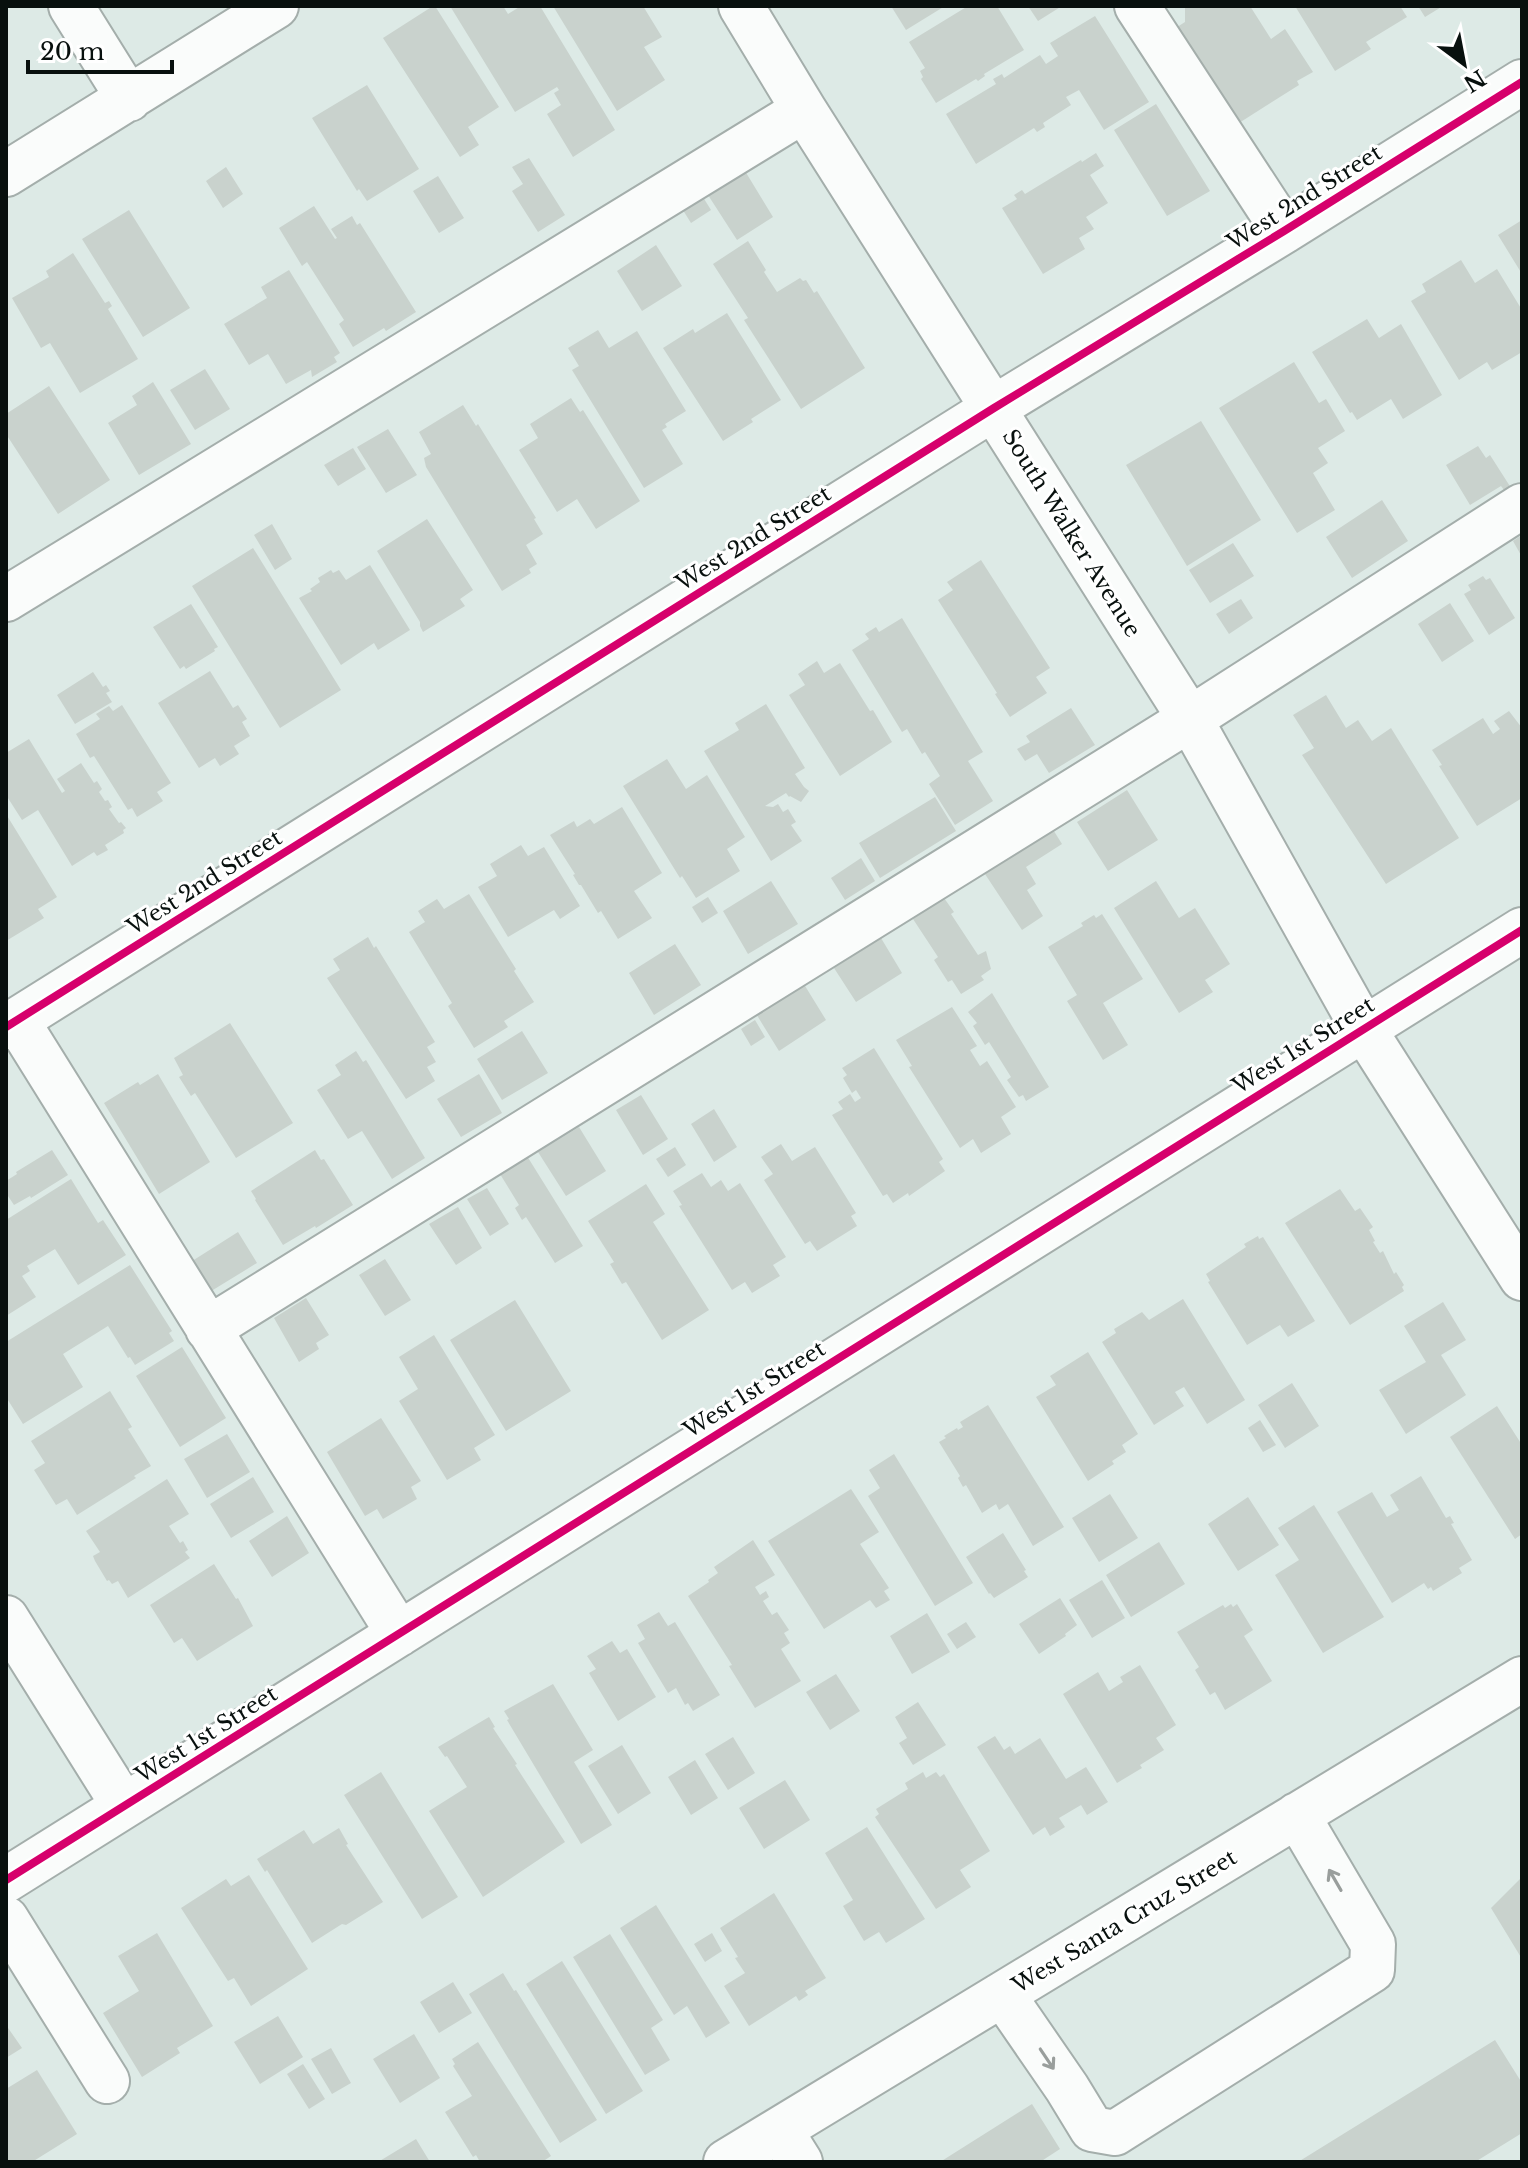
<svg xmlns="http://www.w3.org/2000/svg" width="1528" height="2168" viewBox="0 0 1528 2168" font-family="'Libre Baskerville',serif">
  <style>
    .building { fill: #c9d2cd }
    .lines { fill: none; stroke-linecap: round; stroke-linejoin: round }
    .minor-casing { stroke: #a4aeab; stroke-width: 48 }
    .minor { stroke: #fafcfb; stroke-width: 44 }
    .cycleway-casing { stroke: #fff; stroke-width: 13 }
    .cycleway { stroke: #d6006c; stroke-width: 8 }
    .oneway { stroke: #999e9c }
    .labels { text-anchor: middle; stroke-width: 6; stroke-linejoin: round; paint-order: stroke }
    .street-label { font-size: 22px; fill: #08100e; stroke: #fff }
  </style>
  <rect width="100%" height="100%" fill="#ddeae6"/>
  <path class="building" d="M433,6H435L499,107L468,127L479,145L460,157L383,38Z
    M450,6H503L508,14L521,6H540L615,130L573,157L547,114L561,105L554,93L559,90L557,87L515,112Z
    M553,6H643L662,37L644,47L665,80L617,111Z
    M891,6H945L906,30Z
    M968,6H997L1024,50L984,74L985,76L978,81L976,79L936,103L921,79L923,77L920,71L925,68L909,42Z
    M1028,6H1062L1038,21Z
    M1185,6H1250L1271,39L1285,29L1313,72L1297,81L1299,85L1239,123L1220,92L1212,97L1171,31L1185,22Z
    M1295,6H1400L1407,17L1366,42L1371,49L1335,71Z
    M1418,6H1443L1425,17Z
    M1095,16L1149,102L1104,130L1079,90L1066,97L1071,105L1043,123L1045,127L1037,132L1034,128L976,164L946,114L996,84L993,79L1002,74L1004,78L1040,55L1046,64L1058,56L1050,43Z
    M367,85L419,169L367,201L359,189L357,191L312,118Z
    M1156,104L1210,191L1167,216L1114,130Z
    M1096,153L1104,166L1090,175L1108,203L1086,217L1094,229L1079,238L1085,249L1043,274L1002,208L1017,199L1014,195L1022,190L1025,194L1081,160L1082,162Z
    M529,158L565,215L538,232L512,191L523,184L512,167Z
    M226,167L243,194L223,208L206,181Z
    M745,171L773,217L737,240L708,195Z
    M438,176L464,218L439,233L413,191Z
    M701,194L711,210L691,223L681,207Z
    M314,206L335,239L337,238L331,229L352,216L357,225L360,223L416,312L386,331L384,328L353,347L339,324L344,320L307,262L302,266L279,228Z
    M129,210L190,308L143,337L82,239Z
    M1522,220V274L1498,235Z
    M748,241L766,270L764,272L777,292L800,278L803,281L806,280L814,293L817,291L865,368L801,409L744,320L748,318L713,264Z
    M656,245L682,286L642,311L617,271Z
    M73,253L105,303L109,301L112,306L108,309L138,359L80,393L50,343L41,348L12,298L49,277L46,271Z
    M1461,260L1475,283L1497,269L1522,310V352L1492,370L1487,362L1459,380L1411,301L1426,292L1422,284Z
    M289,270L340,353L334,357L337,362L312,377L311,370L286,384L268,354L249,365L224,324L267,298L261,287Z
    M727,313L781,400L751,419L753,422L723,441L663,348L693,329L695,333Z
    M1367,319L1379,338L1401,324L1442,395L1403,419L1391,399L1357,420L1352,412L1350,413L1312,352Z
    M598,330L609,348L637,331L686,411L665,424L667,427L662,430L683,464L644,488L572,370L579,366L568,348Z
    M1294,362L1319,403L1326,399L1345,431L1318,448L1328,463L1313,473L1335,510L1297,533L1219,408Z
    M205,369L230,409L195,430L170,390Z
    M153,382L191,444L139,475L108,423L137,405L132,396Z
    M49,386L110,480L58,514L6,434V414Z
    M571,398L580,412L583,410L640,501L596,529L577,499L557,512L519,450L538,438L530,424Z
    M463,405L476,426L478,424L536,518L534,519L543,534L526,545L537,564L529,569L531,573L502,591L426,467L424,458L431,454L419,432Z
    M1201,421L1261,520L1187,566L1126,465Z
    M388,429L417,475L386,493L357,447Z
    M1478,446L1486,458L1490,455L1513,491L1507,494L1501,486L1470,505L1446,465Z
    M353,448L366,469L338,486L324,465Z
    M1382,500L1408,541L1352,578L1326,537Z
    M427,519L473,590L460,599L465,606L423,632L420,626V622L377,551Z
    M272,524L292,559L275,570L254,535Z
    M1522,535V557L1513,541Z
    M1233,543L1254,576L1210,603L1189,570Z
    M253,548L341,690L280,728L192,586Z
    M981,560L1050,668L1036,677L1047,693L1010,717L995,694L997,693L938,600L953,590L947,582Z
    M370,565L410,630L378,650L374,643L341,665L299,598L312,591L310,589L320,582L318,578L331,570L333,573L339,570L346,580Z
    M1483,576L1486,580L1490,578L1515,618L1489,635L1464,594L1471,590L1468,585Z
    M1241,599L1253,618L1229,634L1216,614Z
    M1450,603L1474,641L1442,662L1418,624Z
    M191,604L218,647L214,649L215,651L186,669L184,666L180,669L153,627Z
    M902,618L983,752L968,761L993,801L955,825L929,784L940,776L925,752L922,754L907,729L902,732L852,650L869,639L865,634L876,627L879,632Z
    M817,661L824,673L840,663L870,711L873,710L892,742L840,776L789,695L805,685L798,674Z
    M210,671L233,708L238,705L247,719L242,722L250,736L234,746L239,754L220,766L215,758L199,768L158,703Z
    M93,672L103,687L106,685L110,691L106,693L112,702L75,724L57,695Z
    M1326,695L1346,728L1358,720L1372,741L1391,728L1459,838L1386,884L1302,755L1314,748L1293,715Z
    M766,704L805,768L795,774L804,787L809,791L801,802L790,796L789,797L786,793L765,806L773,807L778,804L783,812L788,809L796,822L791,825L802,841L771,861L704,751L739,730L735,723Z
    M122,705L171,783L157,792L163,801L137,817L132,808L128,810L94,756L90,758L76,734L100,719L96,714L109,706L113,711Z
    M1071,708L1095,745L1049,773L1037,754L1025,761L1017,749L1030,742L1026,736Z
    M1509,711L1522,728V798L1477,826L1439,766L1442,765L1432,750L1483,718L1493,734L1500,729L1494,721Z
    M29,739L62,793L65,791L57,779L81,763L94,783L97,781L102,789L99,792L105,801L108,800L112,807L109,809L119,823L121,822L126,828L123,830L124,833L105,845L108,850L97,856L94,852L72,866L38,810L22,820L6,795V753Z
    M667,759L686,789L707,775L745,837L727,849L740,871L696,898L682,876L680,878L623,786Z
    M1127,790L1158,840L1108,871L1077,822Z
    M935,797L956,831L880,878L859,843Z
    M622,807L662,873L634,891L652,918L618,939L601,911L598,913L581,885H579L573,875L575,874L550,835L574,821L577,827L590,819L594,824Z
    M6,814L57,897L38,909L44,918L6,941Z
    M1052,828L1062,844L1026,867L1036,884L1027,890L1043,916L1022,930L983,871Z
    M521,845L528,856L544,847L580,906L560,919L554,910L508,937L478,887L497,876L490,864Z
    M861,858L875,881L845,900L831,878Z
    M771,881L798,924L748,954L723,911Z
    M1156,881L1179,918L1195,908L1230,964L1205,980L1213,992L1179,1013L1114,908Z
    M469,894L516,969L514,971L534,1002L504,1021L508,1027L474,1048L448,1006L452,1003L409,932L425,922L418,911L437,899L444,909Z
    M708,897L718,913L702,923L692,907Z
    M944,898L954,912L951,914L978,955L986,951L991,969L981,976L984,980L961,994L952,980L948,982L934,960L938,957L913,919Z
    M1102,914L1143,979L1103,1003L1128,1045L1103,1060L1067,1001L1077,995L1048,947L1083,926L1081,923L1094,915L1096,918Z
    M368,937L374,948L376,946L435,1042L427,1047L436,1062L427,1067L435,1081L406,1099L327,978L340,970L333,959Z
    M881,938L902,973L856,1002L834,968Z
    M675,944L701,985L654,1015L629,973Z
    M802,981L826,1020L779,1051L755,1012Z
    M992,993L1049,1087L1026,1101L1023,1095L1019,1097L1007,1080L1011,1077L989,1042L985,1045L973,1026L977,1023L968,1012Z
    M952,1007L977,1046L970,1050L980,1066L987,1061L1016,1107L1001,1117L1011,1134L981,1153L973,1139L960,1148L909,1067L912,1066L896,1040Z
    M755,1020L765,1037L751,1046L741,1029Z
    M230,1023L293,1123L236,1158L195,1093L191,1096L179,1077L183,1075L174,1058Z
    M522,1031L548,1073L502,1100L477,1059Z
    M874,1048L943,1159L939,1162L945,1171L909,1196L908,1193L893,1203L887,1194L883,1196L832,1115L843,1109L838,1102L850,1094L855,1102L861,1098L856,1090L852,1093L843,1078L847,1075L842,1068Z
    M356,1051L363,1062L366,1060L425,1158L392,1179L362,1131L348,1139L317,1090L341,1075L335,1065Z
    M158,1074L210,1162L159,1194L104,1103L138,1082L140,1085Z
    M479,1074L502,1113L461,1137L437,1099Z
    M641,1095L668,1139L643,1155L616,1110Z
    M714,1109L737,1147L714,1162L691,1124Z
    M579,1127L606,1171L566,1196L538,1152Z
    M781,1144L792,1161L815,1147L856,1213L851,1216L857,1226L817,1251L810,1241L805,1244L764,1180L773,1174L761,1157Z
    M675,1147L686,1165L668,1177L656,1159Z
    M52,1150L68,1175L31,1198L30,1196L14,1205L6,1193V1181L17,1174L16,1172Z
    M315,1150L321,1160L324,1159L353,1205L316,1228L315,1226L283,1245L255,1200L256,1199L251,1191Z
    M527,1156L583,1246L555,1263L526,1217L522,1220L515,1208L519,1205L500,1174Z
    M702,1173L711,1187L721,1180L728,1191L740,1183L786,1257L773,1265L780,1276L752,1293L745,1282L732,1290L679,1206L682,1205L673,1191Z
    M71,1179L98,1223L103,1220L126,1255L78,1285L55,1249L27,1266L30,1271L22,1276L36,1297L6,1316V1220Z
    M646,1184L665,1214L653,1222L709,1310L662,1340L626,1282L622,1284L610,1264L614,1262L588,1221Z
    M487,1188L509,1224L490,1236L467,1199Z
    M1340,1189L1355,1211L1360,1208L1373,1227L1369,1230L1375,1241L1373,1242L1380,1253L1383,1251L1394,1274L1396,1272L1404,1285L1402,1287L1404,1291L1350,1325L1285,1223Z
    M458,1207L482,1248L456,1265L429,1224Z
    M238,1232L257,1263L208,1293L189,1263Z
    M1258,1236L1259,1239L1263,1237L1315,1321L1288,1337L1280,1325L1247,1345L1208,1282L1210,1281L1206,1274L1246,1247L1244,1244Z
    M385,1259L411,1300L385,1316L359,1275Z
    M130,1265L172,1331L169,1333L174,1341L135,1365L130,1357L128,1358L108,1326L63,1354L83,1387L23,1424L6,1397V1353L8,1352L6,1342Z
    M306,1298L329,1335L316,1343L319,1349L299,1362L274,1318Z
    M1183,1299L1245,1400L1207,1424L1184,1387L1175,1392L1184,1406L1154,1425L1102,1342L1116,1333L1114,1329L1142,1312L1149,1320Z
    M515,1300L571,1391L506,1431L450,1340Z
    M1443,1302L1466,1340L1441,1355L1466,1395L1406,1434L1379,1390L1426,1362L1404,1326Z
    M434,1335L495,1435L474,1448L481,1460L447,1480L399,1401L418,1389L399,1357Z
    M182,1347L226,1418L180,1447L136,1376Z
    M1088,1352L1138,1434L1122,1445L1126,1452L1112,1461L1114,1464L1088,1481L1036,1397L1056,1385L1050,1376Z
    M1292,1383L1319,1426L1285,1448L1258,1405Z
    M110,1391L132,1427L128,1429L151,1466L134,1476L136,1478L77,1515L67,1499L56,1505L34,1470L45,1463L31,1441Z
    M988,1405L1064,1527L1033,1546L1008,1504L999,1510L996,1504L982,1513L966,1485L963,1487L958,1478L960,1476L939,1442L946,1438L944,1436L957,1428L958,1430L963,1427L960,1422Z
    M1497,1406L1522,1445V1534L1515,1539L1450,1437Z
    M381,1418L421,1481L411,1487L417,1499L383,1519L377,1509L365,1516L327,1452Z
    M1260,1420L1276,1445L1263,1452L1248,1428Z
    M227,1434L250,1472L207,1498L184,1459Z
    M894,1454L973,1583L935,1606L868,1496L880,1488L869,1470Z
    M1421,1476L1446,1518L1450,1516L1454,1523L1451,1524L1472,1560L1459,1568L1462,1573L1433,1591L1431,1587L1428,1589L1424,1583L1392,1603L1337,1512L1372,1492L1387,1517L1399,1510L1390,1495Z
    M253,1477L274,1512L231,1538L210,1504Z
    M167,1479L189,1514L169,1526L180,1543L183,1541L188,1550L185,1552L190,1558L128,1598L118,1581L112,1584L109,1580L107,1581L95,1561L93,1556L100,1552L86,1531Z
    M851,1489L879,1532L860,1544L889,1588L884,1591L890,1600L876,1608L870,1600L824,1629L768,1541Z
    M1110,1494L1138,1538L1099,1562L1072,1518Z
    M1248,1497L1279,1545L1238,1571L1208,1524Z
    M1314,1505L1384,1617L1323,1653L1275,1575L1299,1560L1278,1528Z
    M287,1516L309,1553L272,1577L249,1541Z
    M1003,1533L1026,1570L1024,1571L1028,1577L994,1598L990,1593L989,1594L966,1557Z
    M753,1540L775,1575L755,1587L760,1595L766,1591L769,1597L763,1601L772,1615L777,1612L789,1630L784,1633L790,1643L781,1649L801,1681L755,1708L729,1666L732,1665L688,1596L709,1582L708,1580L718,1573L714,1567Z
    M1159,1542L1185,1584L1131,1617L1106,1575Z
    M214,1564L236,1599L238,1598L253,1626L197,1661L182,1638L174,1643L150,1605Z
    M1102,1580L1125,1618L1092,1638L1069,1600Z
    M1060,1598L1077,1625L1065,1634L1066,1636L1039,1654L1019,1624Z
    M1231,1604L1233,1607L1237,1604L1253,1630L1244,1636L1272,1681L1225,1710L1215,1692L1210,1695L1195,1670L1199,1667L1177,1632L1223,1605L1225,1608Z
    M659,1612L668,1626L675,1622L720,1695L693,1711L688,1703L685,1705L676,1688L668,1693L638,1643L645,1639L637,1625Z
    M927,1613L950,1652L912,1674L890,1636Z
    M966,1622L976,1637L957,1649L947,1634Z
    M612,1641L620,1653L627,1649L656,1697L618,1721L589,1673L596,1669L587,1656Z
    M1140,1665L1176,1725L1156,1738L1164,1750L1140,1765L1142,1768L1117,1783L1063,1694L1098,1672L1109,1691L1123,1682L1120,1677Z
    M836,1674L860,1711L830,1730L806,1692Z
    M553,1684L593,1750L574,1762L612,1825L581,1844L507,1720L509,1719L504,1711Z
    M918,1702L946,1745L913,1765L899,1743L907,1738L895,1717Z
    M489,1717L495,1727L493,1728L517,1764L515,1765L565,1842L483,1897L429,1811L467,1787L447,1756L445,1757L438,1747Z
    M995,1736L1004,1750L1010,1746L1015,1754L1040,1738L1066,1779L1086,1767L1108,1802L1087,1815L1081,1805L1059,1818L1065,1827L1050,1836L1045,1827L1033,1835L977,1747Z
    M733,1737L755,1773L728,1790L705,1754Z
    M622,1745L651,1793L618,1814L588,1766Z
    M695,1760L718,1798L691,1815L668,1777Z
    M381,1772L458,1897L422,1919L344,1795Z
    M923,1772L926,1778L936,1772L940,1777L944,1774L990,1851L960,1870L971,1887L936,1909L875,1817L879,1814L876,1809L908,1789L905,1783Z
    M785,1780L810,1820L764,1849L739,1808Z
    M867,1827L925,1919L886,1943L879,1932L864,1941L843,1906L853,1900L825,1853Z
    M339,1828L348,1844L346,1845L383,1902L346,1925L342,1924L312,1943L267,1870L265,1872L257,1859L304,1830L313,1844Z
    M249,1875L308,1969L251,2006L234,1978L228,1981L181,1908L226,1879L231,1886Z
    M1522,1877V1959L1491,1908Z
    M774,1893L826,1978L805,1991L808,1995L799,2001L796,1996L749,2026L724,1986L745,1973L735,1958L738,1957L720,1928Z
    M656,1905L730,2023L706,2038L687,2006L674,2015L620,1928Z
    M157,1933L213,2026L177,2048L180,2053L142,2077L103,2013L139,1991L118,1956Z
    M712,1933L722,1951L705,1962L694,1944Z
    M610,1934L663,2020L651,2028L670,2060L645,2075L573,1957Z
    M562,1961L643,2091L606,2114L526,1984Z
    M503,1973L514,1991L516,1990L597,2120L560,2143L469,1994Z
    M453,1982L472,2013L439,2033L420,2002Z
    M278,2016L303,2057L260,2084L234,2042Z
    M6,2025L22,2048L6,2058Z
    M414,2034L440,2078L400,2103L373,2059Z
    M1495,2040L1522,2083V2133L1475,2162H1298Z
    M478,2042L551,2156L542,2162H480L476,2155L473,2157L445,2112L472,2096L453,2066L455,2064L452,2059Z
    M331,2048L351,2083L332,2094L311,2059Z
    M303,2064L325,2099L309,2109L287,2074Z
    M37,2070L77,2134L32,2162H6V2089Z
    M1032,2104L1060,2149L1040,2162H940Z
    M416,2139L430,2162H378Z"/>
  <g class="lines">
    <g class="minor-casing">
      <path id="minor" d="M71,6L129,99
        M741,6L804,110L1190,719L1363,1028L1522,1278
        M1137,6L1284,231
        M6,174L276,6
        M6,599L804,110
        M17,1021L399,1634
        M6,1027L994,408L1284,231L1522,82
        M208,1329L1190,719L1522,506
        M6,1618L124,1806
        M6,1880L1522,930
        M6,1919L107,2081
        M1003,1995L1067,2088L1092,2129L1115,2133L1372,1970L1373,1944L1297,1815
        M780,2130L800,2162
        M726,2162L1522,1679"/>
    </g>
    <use href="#minor" class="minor"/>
    <g class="cycleway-casing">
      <path id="cycleway" d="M6,1027L994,408L1284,231L1522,82
        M6,1880L1522,930"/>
    </g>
    <use href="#cycleway" class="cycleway"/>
  </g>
  <defs><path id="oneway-shaft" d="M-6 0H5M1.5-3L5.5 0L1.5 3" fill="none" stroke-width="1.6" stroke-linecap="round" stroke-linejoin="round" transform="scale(2)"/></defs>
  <g class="oneway">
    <use href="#oneway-shaft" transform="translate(1335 1880) rotate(-120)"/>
    <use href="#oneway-shaft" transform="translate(1047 2059) rotate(56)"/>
  </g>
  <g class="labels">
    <g class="street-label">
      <text transform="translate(1304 197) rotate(-32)" y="8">West 2nd Street</text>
      <text transform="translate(1072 533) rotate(58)" y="8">South Walker Avenue</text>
      <text transform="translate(753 538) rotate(-32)" y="8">West 2nd Street</text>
      <text transform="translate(204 882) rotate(-32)" y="8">West 2nd Street</text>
      <text transform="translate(1303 1045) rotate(-32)" y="8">West 1st Street</text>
      <text transform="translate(754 1389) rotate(-32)" y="8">West 1st Street</text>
      <text transform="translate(206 1734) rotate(-32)" y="8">West 1st Street</text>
      <text transform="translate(1124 1921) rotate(-31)" y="8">West Santa Cruz Street</text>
    </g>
  </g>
  <rect width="1528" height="2168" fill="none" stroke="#08100e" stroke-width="16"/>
  <g transform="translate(1464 64) rotate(148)" stroke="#ffffff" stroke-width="6" paint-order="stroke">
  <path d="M0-6L14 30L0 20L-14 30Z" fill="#08100e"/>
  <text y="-12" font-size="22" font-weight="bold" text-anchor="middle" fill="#08100e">N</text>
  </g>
  <path d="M28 60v12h144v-12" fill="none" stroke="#08100e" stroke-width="4"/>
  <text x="40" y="60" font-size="24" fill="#08100e" stroke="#ffffff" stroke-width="6" paint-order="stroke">20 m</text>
</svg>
